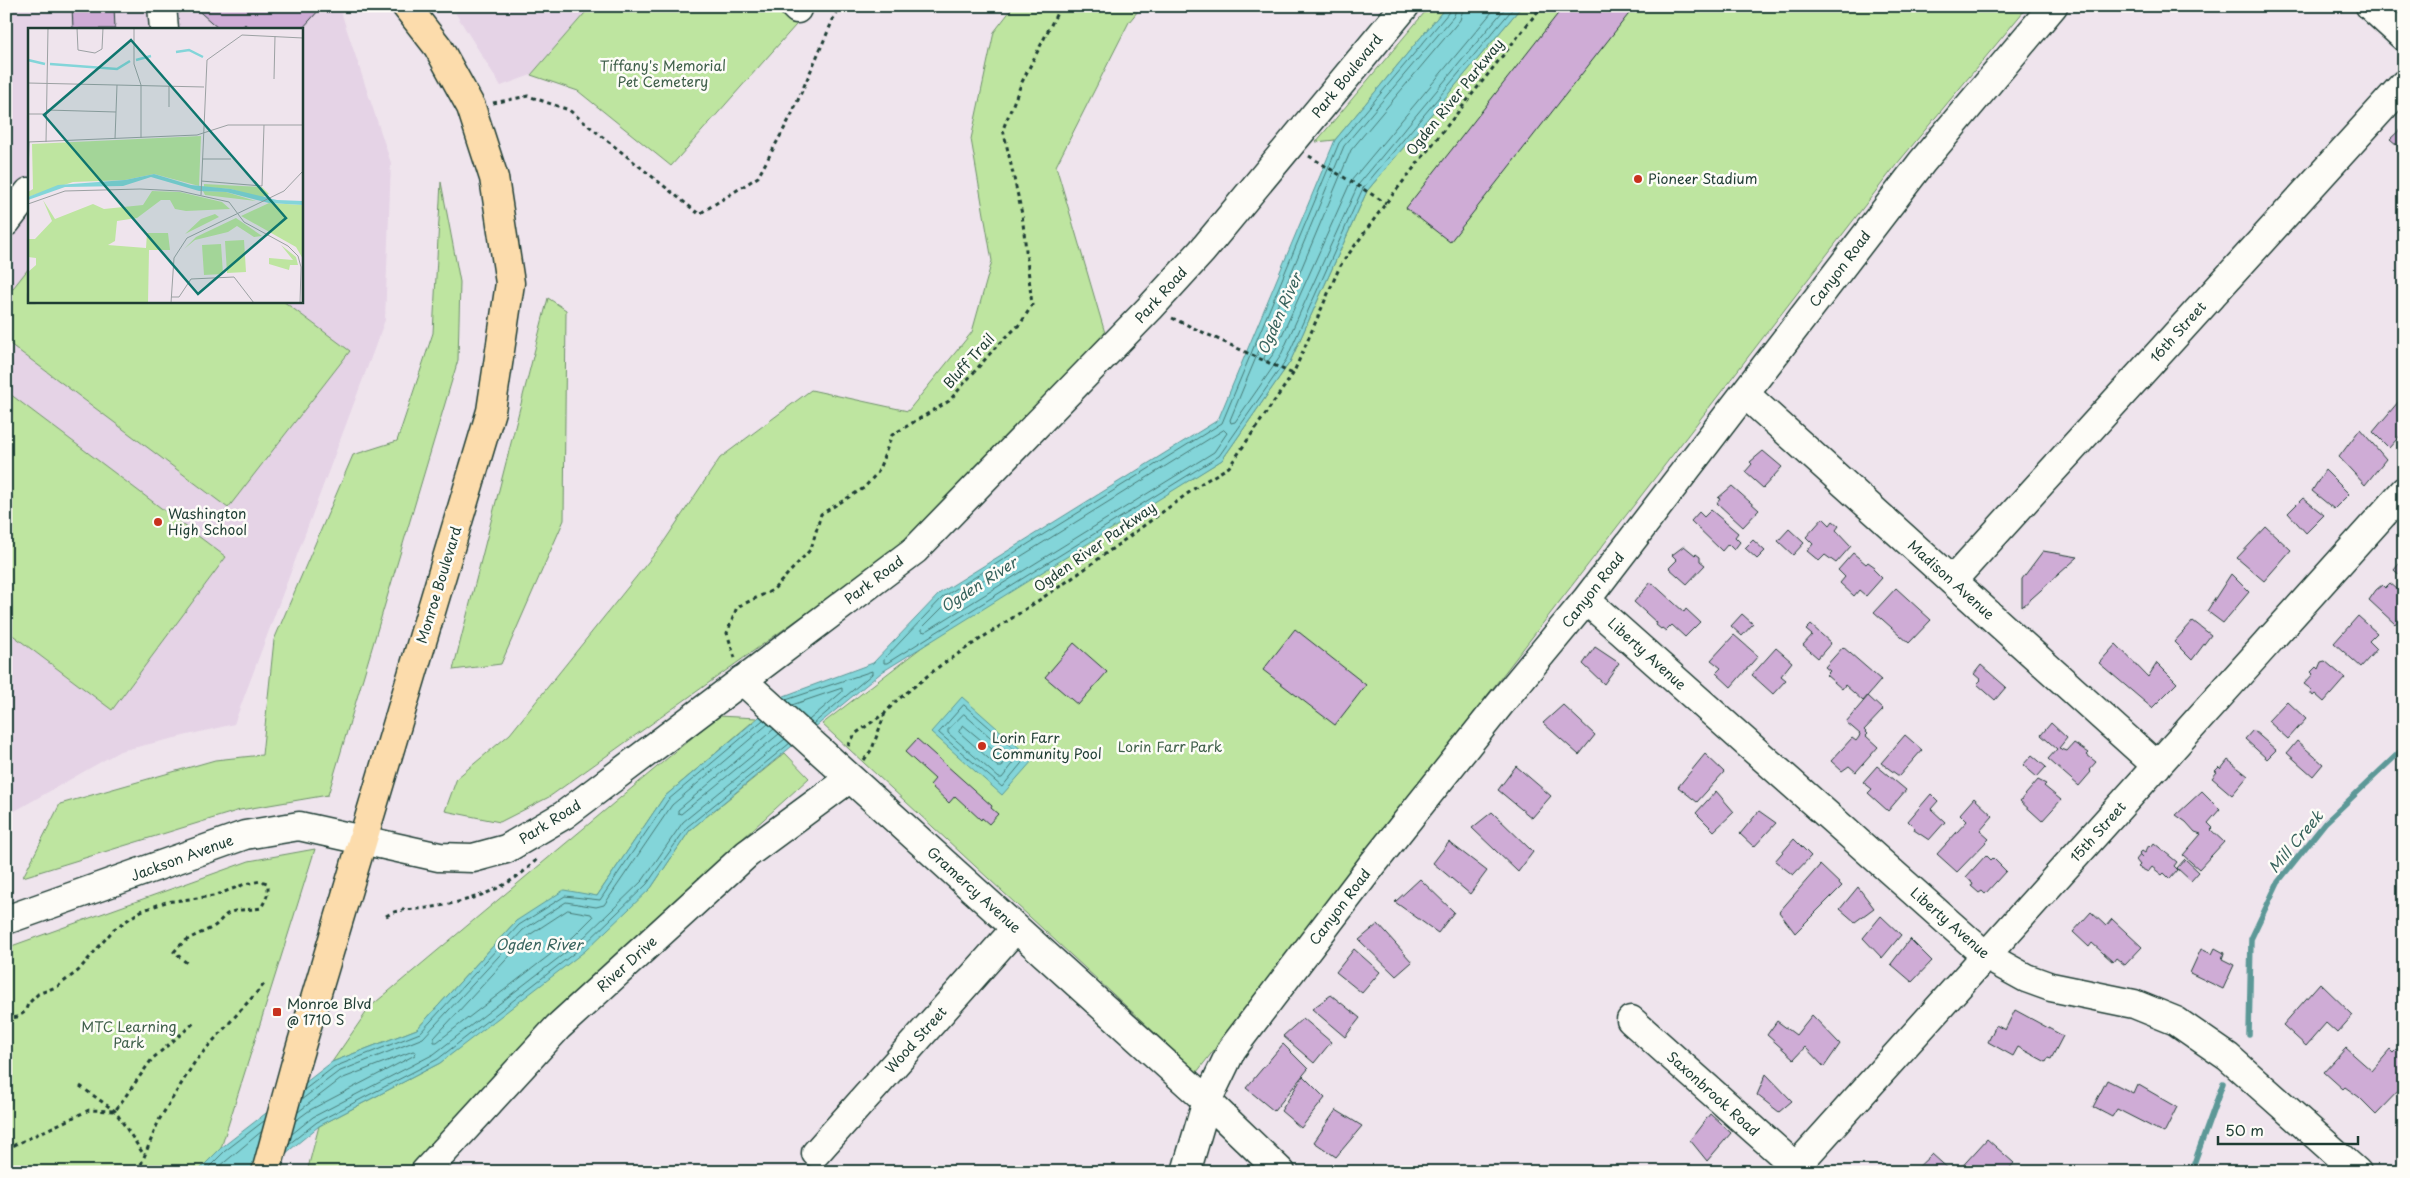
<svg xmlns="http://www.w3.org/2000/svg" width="2410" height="1178" viewBox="0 0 2410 1178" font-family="'Playpen Sans',sans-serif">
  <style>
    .built { fill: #e5d3e6; fill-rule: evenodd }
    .green { fill: #bee5a0; stroke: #6e916a }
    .water { fill: #83d5d9; stroke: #5b9897 }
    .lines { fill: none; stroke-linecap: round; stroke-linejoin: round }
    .shore { stroke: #477a76; stroke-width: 1 }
    .stream { stroke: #5b9897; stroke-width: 5.5 }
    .building { fill: #cfacd6; stroke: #1f3d34 }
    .minor-casing { stroke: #1f3d34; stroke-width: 31 }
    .major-casing { stroke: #1f3d34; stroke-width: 31 }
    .path { stroke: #1f3d34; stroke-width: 3; stroke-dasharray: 4 4; stroke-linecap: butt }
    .minor { stroke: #fdfcf7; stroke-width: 28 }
    .major { stroke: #fcdcac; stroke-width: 28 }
    .poi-dot { fill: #c8321e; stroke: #fdfcf7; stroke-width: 2 }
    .labels { text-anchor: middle; stroke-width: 5; stroke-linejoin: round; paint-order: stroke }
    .park-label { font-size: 14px; fill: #3f5f4a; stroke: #fdfcf7 }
    .street-label { font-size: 14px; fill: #1f3d34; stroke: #fdfcf7 }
    .poi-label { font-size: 14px; fill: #1f3d34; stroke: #fdfcf7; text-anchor: start }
    .water-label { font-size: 15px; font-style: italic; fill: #38635d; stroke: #fdfcf7 }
    .inset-river { fill: none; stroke: #83d5d9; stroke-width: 2.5 }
    .inset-road { fill: none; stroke: #9ca1a3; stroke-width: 1 }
    .view { fill: #0f766e; fill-opacity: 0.15; stroke: #0f766e; stroke-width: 2.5 }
    .inset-edge { fill: none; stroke: #1f3d34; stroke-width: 2.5 }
  </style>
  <rect width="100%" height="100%" fill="#efe4ed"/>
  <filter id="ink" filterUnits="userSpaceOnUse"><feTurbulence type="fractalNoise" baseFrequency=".02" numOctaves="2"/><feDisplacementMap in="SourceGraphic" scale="10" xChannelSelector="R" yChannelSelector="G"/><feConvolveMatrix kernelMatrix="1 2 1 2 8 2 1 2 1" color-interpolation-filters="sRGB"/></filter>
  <g filter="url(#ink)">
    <path class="built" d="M6,6H339L391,163L385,320L234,724L120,751L6,816ZM29,29H301V301H29Z
      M451,6H591L531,75L501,86Z"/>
    <path class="green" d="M591,6H810L811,8L671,166L578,91L531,75Z
      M1014,6H1142L1129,22L1056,166L1105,333L906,542L549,797L500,822L445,811L457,778L510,734L661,546L720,458L811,390L908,411L972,332L992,261L971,139L994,32Z
      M1430,6H1447L1335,140L1316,142Z
      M1522,6H2028L1896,165L1197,1072L822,724L952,624L1222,460L1290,362L1367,191Z
      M441,182L460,282L458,360L328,795L240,810L23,877L60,804L215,760L262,755L274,640L353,455L397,441L433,333Z
      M29,268V301H283L350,351L228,508L6,341V297Z
      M548,298L566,310L564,520L501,664L453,670Z
      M6,391L226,557L112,710L6,630Z
      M718,716L757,718L664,797L597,896L516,921L417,1029L332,1062L370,1007Z
      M785,753L809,778L548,1016L413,1172H307L319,1126L440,1063L651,888L690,830Z
      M315,849L221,1148L197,1172H6V948L249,861Z"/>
    <path class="water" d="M1447,6H1522L1367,191L1290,362L1222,460L882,672L690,830L651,888L585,951L440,1063L319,1126L263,1172H197L221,1148L332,1062L417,1029L516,921L564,890L597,896L664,797L784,696L873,663L940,593L1218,420L1335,140Z
      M962,697L1033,760L1002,795L931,732Z"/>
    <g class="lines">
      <path class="shore" d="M1450,6L1449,12L1339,143L1222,423L943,597L884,659V663H887L1219,456L1286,360L1363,188L1515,6
        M1457,6L1454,16L1344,146L1230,420L1231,423L1235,422L1280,357L1358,185L1507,6
        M1464,6L1460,20L1351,150L1264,358L1265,361H1268L1274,353L1351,181L1497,6
        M1224,430L1227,433L1214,452L925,632L922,631V628L948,602Z
        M786,700L872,671V674L813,724
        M792,705L842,688V692L809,720
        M964,705L1025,759L1002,787L939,733Z
        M964,714L1016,760L1002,778H999L948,733V730Z
        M963,725L1005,760L1002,767H998L959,732Z
        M774,729L678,810V813L681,814L779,734
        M568,910L591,914L593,917L573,937L437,1042H434V1038L528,936Z
        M304,1090L334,1067L420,1033L519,925L565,896L600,900L668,800L763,720
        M301,1100L338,1072L423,1038L523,930L566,902L596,907L604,905L672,805L768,724
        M295,1121L310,1110L415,1055L416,1052L413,1051L341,1079L298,1112
        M292,1134L313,1117L434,1054L578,943L643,880L683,822L785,739
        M289,1144L317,1122L438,1059L582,947L647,884L687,827L790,743
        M204,1172L225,1151L264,1121
        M213,1172L262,1131"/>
      <path class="stream" d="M2249,1035L2251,939L2278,882L2325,823L2404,748
        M2191,1172L2223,1083"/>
    </g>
    <path class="building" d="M72,6H114L115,29H73Z
      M172,6H186L180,13Z
      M193,6H317L320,9L301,30L250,29L245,24L240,29H219Z
      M1564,6H1635L1450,242L1406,208Z
      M2404,126V151L2390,139Z
      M2404,395V431L2389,448L2373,432Z
      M2360,429L2386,459L2365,485L2339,457Z
      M1763,451L1782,467L1763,488L1745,472L1752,464L1750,462Z
      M2325,470L2349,494L2334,509L2312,491Z
      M1732,486L1759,510L1743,527L1717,503L1720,499L1718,498Z
      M2303,498L2324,515L2306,533L2288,513Z
      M1711,510L1738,533L1735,537L1740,542L1734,550L1728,544L1722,551L1691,521L1699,512L1704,517Z
      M1823,518L1830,525L1833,521L1839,526L1836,530L1851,546L1836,563L1825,555L1819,561L1807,551L1813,544L1806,537Z
      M2266,527L2291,550L2264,581L2237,558Z
      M1789,529L1804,543L1793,555L1778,541Z
      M1753,540L1765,551L1757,559L1745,548Z
      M1684,546L1695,555L1696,554L1700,557V561L1705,565L1687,584L1669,568L1677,560L1672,555Z
      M2043,551L2078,557L2022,607V579Z
      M1853,553L1866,564L1868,562L1875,567L1873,569L1882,578L1866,596L1859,590L1854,596L1840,583L1845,577L1838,570Z
      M2404,558V579L2394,570Z
      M2231,574L2249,592L2223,623L2207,611Z
      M1651,582L1684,612L1686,609L1700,622L1685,637L1672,625L1666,631L1662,628L1661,629L1656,625L1657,623L1634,602Z
      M2390,583L2404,595V613L2395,624L2369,600L2376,590L2382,585L2385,588Z
      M1896,588L1931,620L1909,643L1874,612Z
      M1742,614L1753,624L1742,636L1731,626Z
      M2358,616L2377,633L2369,641L2377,649L2361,667L2334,643Z
      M2193,621L2211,635L2192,660L2174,642Z
      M1811,625L1831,643L1818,658L1803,645L1812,635L1806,630Z
      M1295,629L1366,685L1335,725L1263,670Z
      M1734,635L1758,656L1731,687L1716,673L1721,668L1711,660Z
      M1074,643L1107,672L1078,705L1045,677Z
      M2116,644L2148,677L2157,663L2177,683L2152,708L2099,663Z
      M1595,647L1619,663L1604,684L1583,664Z
      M1843,647L1881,680L1863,701L1845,685L1842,689L1826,675L1830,671L1825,667Z
      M1776,648L1792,662L1781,676L1786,680L1773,694L1752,675Z
      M2325,661L2345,678L2324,702L2315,694L2313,696L2310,692L2312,690L2304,684L2313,674L2311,672L2316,667L2318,669L2321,662Z
      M1981,665L2006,687L1995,700L1977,684L1981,680L1974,674Z
      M1868,696L1883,710L1864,730L1868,734L1866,736L1878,747L1856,772L1849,766L1842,771L1831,761L1852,738L1856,741L1859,737L1860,734L1846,722Z
      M2287,701L2306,719L2288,739L2268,721Z
      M1563,705L1595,735L1579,755L1543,723Z
      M2051,723L2067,738L2059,748L2067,751L2074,743L2089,753L2087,755L2096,762L2089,770L2091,772L2079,786L2048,759L2057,749L2041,735Z
      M2253,730L2276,750L2267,759L2245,739Z
      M1905,735L1922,750L1899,776L1881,763Z
      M917,739L992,806L991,808L998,814L989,824L982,818L981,820L955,796L949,803L930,785L935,779L905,752Z
      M2297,741L2323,764L2313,776L2287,753Z
      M1705,754L1724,772L1697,802L1678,787Z
      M2032,755L2046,767L2037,777L2023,765Z
      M2228,760L2248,776L2232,795L2212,778L2217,772L2215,771L2219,767L2221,769Z
      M1516,766L1551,796L1532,818L1498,790Z
      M1877,766L1906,790L1888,811L1868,793L1872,789L1863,782Z
      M2038,780L2046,784L2044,786L2061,800L2042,821L2020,801Z
      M1716,791L1734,812L1714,831L1696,813Z
      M2202,791L2220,809L2208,823L2213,828L2211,830L2224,842L2199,869L2183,855L2201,834L2195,832L2186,822L2176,815Z
      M1931,794L1938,801L1931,809L1945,822L1929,840L1914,830L1915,828L1908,821Z
      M1974,798L1993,816L1980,831L1989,839L1957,872L1937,854L1967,821L1960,814Z
      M1759,811L1776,823L1754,847L1740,834Z
      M1492,812L1533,852L1518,872L1472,828Z
      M1794,839L1811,856L1793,875L1775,861Z
      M1449,842L1487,871L1470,894L1433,863Z
      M2154,843L2177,862L2174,866L2178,870L2170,879L2164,873L2162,875L2152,867L2148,872L2138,867L2140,865L2136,860L2140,855L2142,857L2139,854L2142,851L2145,853L2149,845L2151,847Z
      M1986,855L1991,860L1993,858L2006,871L1985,894L1982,891L1979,893L1971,886L1973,883L1966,877Z
      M2185,859L2199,872L2191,881L2177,868Z
      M1820,865L1842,886L1795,933L1779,912Z
      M1420,879L1454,912L1438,933L1395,902Z
      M1858,887L1874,908L1855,922L1840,909Z
      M2091,912L2106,926L2112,919L2142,947L2125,965L2116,958L2113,962L2092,943L2089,947L2073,932Z
      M1881,916L1901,935L1882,958L1863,938Z
      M1378,924L1412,962L1396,976L1359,940Z
      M1910,939L1932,961L1912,982L1891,964Z
      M2215,948L2224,953L2222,959L2234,965L2223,989L2190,973L2201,949L2212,954Z
      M1354,949L1380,972L1362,993L1336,972Z
      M2320,983L2353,1015L2337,1033L2326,1023L2306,1046L2283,1025Z
      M1331,995L1360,1018L1345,1037L1312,1009Z
      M2015,1010L2063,1036L2051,1059L2048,1058L2046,1062L2018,1047L2013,1056L1988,1042L1996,1025L2005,1030Z
      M1812,1015L1840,1044L1824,1067L1805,1047L1794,1059L1767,1035L1777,1021L1796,1035Z
      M1303,1018L1331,1042L1314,1063L1283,1036Z
      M2404,1042V1085L2376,1114L2359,1097L2345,1087L2343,1089L2324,1072L2346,1048L2372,1071L2390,1050L2393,1053Z
      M1283,1044L1308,1069L1274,1111L1246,1088Z
      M1766,1074L1792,1101L1779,1112L1757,1095Z
      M1303,1076L1325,1098L1301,1128L1281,1111Z
      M2107,1080L2133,1093L2137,1084L2177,1107L2164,1133L2117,1109L2112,1117L2093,1107Z
      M1336,1110L1362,1126L1336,1157L1314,1142Z
      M1710,1114L1731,1133L1707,1161L1690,1140Z
      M1987,1139L2014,1163L2006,1172H1957Z
      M1932,1154L1952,1172H1913Z
      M2264,1165L2271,1172H2258Z"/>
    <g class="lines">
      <g class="minor-casing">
        <path id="minor" d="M162,6L164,29
          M794,6L797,9
          M2370,6L2404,37
          M6,222L29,192
          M1745,394L2157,766
          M1952,581L2404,84
          M1586,600L1986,956L2026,978L2051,987L2134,1004L2176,1021L2228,1057L2357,1172
          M742,680L1207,1101L1281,1172
          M6,920L245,835L299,826L439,857L473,858L506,849L564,815L915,550L1150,308L1202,251L1405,6
          M1631,1020L1796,1167
          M816,1153L1016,928
          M425,1172L558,1027L747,854L850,778
          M1186,1172L1207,1101L1232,1049L1372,865L1500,704L1586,600L1922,162L2053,6
          M1791,1172L2404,491"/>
      </g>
      <g class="major-casing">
        <path id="major" d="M266,1172L295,1066L491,411L510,283L494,178L471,107L438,47L406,6"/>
      </g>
      <path class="path" d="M493,103L528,96L569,110L699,214L758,177L791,116L839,6
        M1309,156L1386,203
        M1172,318L1293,374
        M735,658L727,633L737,607L773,590L811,549L821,514L864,488L878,472L892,435L949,401L994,349L1021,323L1032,305L1022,214L1003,129L1022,82L1058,11L1063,6
        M848,746L855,734L885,713L895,702L941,665L1071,579L1202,483L1229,467L1293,374L1340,266L1386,203L1542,6
        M864,760L872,749L885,713
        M386,916C399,908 412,910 427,908C468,902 509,890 538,858
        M6,1019L17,1017L25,1012L28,1004L38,994L58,986L78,971L114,929L141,911L166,902L214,896L245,884L261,881L267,883C270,892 266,899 261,908C251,910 240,909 231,912C223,915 220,923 213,927C197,936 187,936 174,952L188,964
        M80,1086L115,1111L144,1155
        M6,1149L89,1110L115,1111L152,1059L195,1022
        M138,1172L159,1120L196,1060L266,982"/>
      <use href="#minor" class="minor"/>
      <use href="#major" class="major"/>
    </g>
  </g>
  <g class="poi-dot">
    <circle cx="1638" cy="179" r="5"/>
    <circle cx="158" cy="522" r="5"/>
    <circle cx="982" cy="746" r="5"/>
    <rect x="272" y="1007" width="10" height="10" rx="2.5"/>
  </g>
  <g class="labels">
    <g class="park-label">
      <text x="663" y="71">Tiffany's Memorial<tspan x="663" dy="16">Pet Cemetery</tspan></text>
      <text x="1170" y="752">Lorin Farr Park</text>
      <text x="129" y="1032">MTC Learning<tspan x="129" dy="16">Park</tspan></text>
    </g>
    <g class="street-label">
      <text transform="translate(1347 76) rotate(-51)" y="5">Park Boulevard</text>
      <text transform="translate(1455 97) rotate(-51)" y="5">Ogden River Parkway</text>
      <text transform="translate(1840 269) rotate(-53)" y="5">Canyon Road</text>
      <text transform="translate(1161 295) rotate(-48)" y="5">Park Road</text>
      <text transform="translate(2178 332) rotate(-48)" y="5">16th Street</text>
      <text transform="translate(969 361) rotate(-48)" y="5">Bluff Trail</text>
      <text transform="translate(1095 547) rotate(-35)" y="5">Ogden River Parkway</text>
      <text transform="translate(874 580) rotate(-37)" y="5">Park Road</text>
      <text transform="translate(1951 580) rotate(42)" y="5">Madison Avenue</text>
      <text transform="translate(439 585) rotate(-73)" y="5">Monroe Boulevard</text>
      <text transform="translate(1593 590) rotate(-52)" y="5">Canyon Road</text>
      <text transform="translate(1647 654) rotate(42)" y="5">Liberty Avenue</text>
      <text transform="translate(550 822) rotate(-32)" y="5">Park Road</text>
      <text transform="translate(2098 832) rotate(-48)" y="5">15th Street</text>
      <text transform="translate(182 858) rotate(-20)" y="5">Jackson Avenue</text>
      <text transform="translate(974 890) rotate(42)" y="5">Gramercy Avenue</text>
      <text transform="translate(1340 907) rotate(-53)" y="5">Canyon Road</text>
      <text transform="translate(1950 923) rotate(41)" y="5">Liberty Avenue</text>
      <text transform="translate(627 964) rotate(-42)" y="5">River Drive</text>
      <text transform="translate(916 1040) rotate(-48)" y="5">Wood Street</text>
      <text transform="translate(1713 1094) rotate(42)" y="5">Saxonbrook Road</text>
    </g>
    <g class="poi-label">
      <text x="1648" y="184">Pioneer Stadium</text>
      <text x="168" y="519">Washington<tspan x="168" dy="16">High School</tspan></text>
      <text x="992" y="743">Lorin Farr<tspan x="992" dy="16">Community Pool</tspan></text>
      <text x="287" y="1009">Monroe Blvd<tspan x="287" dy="16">@ 1710 S</tspan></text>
    </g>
    <g class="water-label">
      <text transform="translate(1280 314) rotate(-66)" y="5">Ogden River</text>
      <text transform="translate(979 585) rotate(-33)" y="5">Ogden River</text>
      <text transform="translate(2296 842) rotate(-50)" y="5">Mill Creek</text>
      <text x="539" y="950">Ogden River</text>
    </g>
  </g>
  <g transform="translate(28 28)">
    <rect width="275" height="275" fill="#efe4ed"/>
    <path d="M173,108L171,158L126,146L97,152L45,154L0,169V164L5,161L4,116ZM176,156L234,159L241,166L233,170L203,161L176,159ZM124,163L152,164L194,174L202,181L158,183L147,181L142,172H133L109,190L89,193L87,213L80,217L118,220L119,205H140L142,222H121L120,275H0V244L8,237V230L0,229V211H7L24,193L15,172L27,191L65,176L76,181L115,177ZM175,163L198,164L228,173L177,167ZM241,175L275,177V231L268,219L213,188ZM187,186L191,189L157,206L173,191ZM208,190L234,208L226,209L209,198L200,204L167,212L156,221L168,209ZM216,212L218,244L199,245L197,213ZM193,216L195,246L176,247L174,217ZM253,217L268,229L270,237H262L261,242L241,236V230L265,232Z" fill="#bee5a0"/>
    <path d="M126,146L163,157L203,161L249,172L275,173V177L241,175L198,164L171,163L123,149L95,158L37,159L0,172V169L30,157L97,152Z" fill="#83d5d9"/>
    <path class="inset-river" d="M148,24L161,22L175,29M0,32L17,36M108,32L123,28M22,36L89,41L102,33"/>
    <path class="inset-road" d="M49,0L50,22L67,25L74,21L75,0M106,0V36L113,57V110M246,51L247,8M0,55L176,59M141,79V58M19,82L88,84M0,86H19M87,111L89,57M0,114L169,107L200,97H275M18,114L20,0M174,131H203M0,147L1,114M173,153L234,158L236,97M173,167L179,32L214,7L275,10M0,176L37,163L112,161L152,163L201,174L216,194L260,218L270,228L273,239L272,275M143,269H151L163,251L206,249L226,275M143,275L146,230L159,210L256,163L275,143"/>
    <path class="view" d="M103,12L258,190L170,266L16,87Z"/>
    <rect width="275" height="275" class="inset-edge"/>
  </g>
  <rect width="2410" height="1178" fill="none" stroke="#fdfcf7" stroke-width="25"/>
  <rect x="12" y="12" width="2385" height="1153" fill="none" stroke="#1f3d34" stroke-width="2" filter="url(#ink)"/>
  <path d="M2218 1136v8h140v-8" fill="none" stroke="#1f3d34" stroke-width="2.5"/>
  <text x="2225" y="1136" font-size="15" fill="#1f3d34" stroke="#fdfcf7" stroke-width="4" paint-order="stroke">50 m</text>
</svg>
